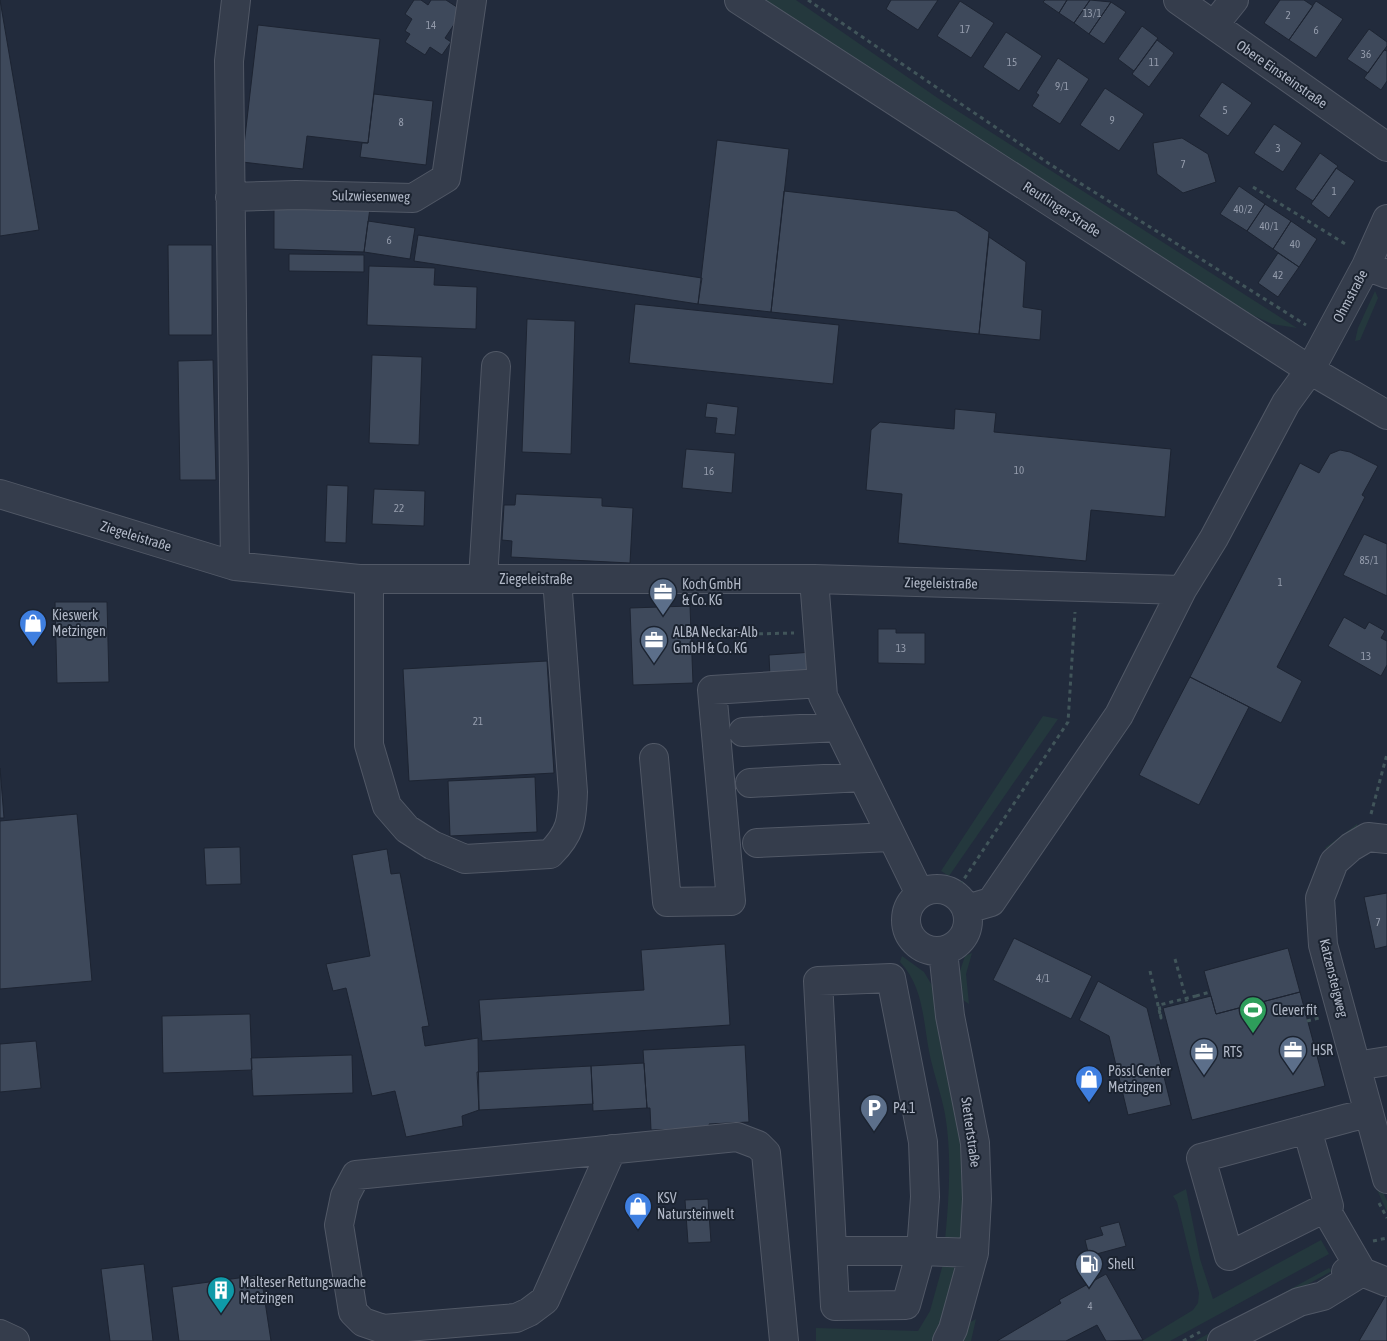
<svg xmlns="http://www.w3.org/2000/svg" width="1387" height="1341" viewBox="0 0 1387 1341" font-family="'Asap Condensed',sans-serif">
  <style>
    .green { fill: #24383d }
    .building { fill: #3e495b; stroke: #1d2432 }
    .lines { fill: none; stroke-linecap: round; stroke-linejoin: round }
    .minor-casing { stroke: #515866; stroke-width: 30 }
    .path { stroke: #41555a; stroke-width: 3; stroke-dasharray: 4 4; stroke-linecap: butt }
    .minor { stroke: #353d4c; stroke-width: 28 }
    .labels { text-anchor: middle; stroke-width: 4; stroke-linejoin: round; paint-order: stroke }
    .number-label { font-size: 11px; fill: #949cac }
    .street-label { font-size: 14px; fill: #b1b8c7; stroke: #1b2330 }
    .poi-label { font-size: 14px; fill: #b1b8c7; stroke: #1b2330; text-anchor: start }
  </style>
  <rect width="100%" height="100%" fill="#222b3c"/>
  <path class="green" d="M766,0H796L942,101L1297,328L1272,324L1248,313L933,114Z
    M1375,291L1378,298L1360,340L1355,341L1358,328Z
    M1043,716L1058,719L949,876L941,871Z
    M1357,824L1359,833L1332,851L1325,848Z
    M972,953L966,974L969,1004L960,998L959,974L965,956Z
    M902,956L924,972L933,987L967,1160L963,1239L945,1240C949,1199 952,1155 945,1114C941,1093 933,1072 929,1051C923,1019 923,986 900,962Z
    M1371,1176L1377,1178L1387,1201V1212Z
    M1186,1189L1200,1259L1213,1299L1321,1240L1329,1254L1170,1341H1142L1193,1310L1198,1303L1199,1293L1177,1202L1173,1196Z
    M943,1264L952,1266L957,1270L941,1327L931,1341H816V1328L918,1331L930,1311Z
    M1329,1268L1332,1271L1204,1341H1195Z
    M976,1319L971,1341H963L967,1324Z"/>
  <path class="building" d="M0,0L39,230L0,236Z
    M414,0H421L428,5L431,0H446L463,11L445,38L451,42L442,55L430,47L425,55L405,42L410,34L405,31L412,19L405,14Z
    M891,0H938L918,30L886,9Z
    M1045,0H1067L1059,13L1043,2Z
    M1067,0H1090L1074,23L1059,13Z
    M1090,0L1111,2L1089,34L1074,23Z
    M1280,0H1304L1313,6L1289,40L1264,23Z
    M960,1L994,23L971,58L937,36Z
    M1316,1L1343,19L1316,58L1289,40Z
    M1111,2L1126,12L1104,44L1089,34Z
    M258,25L380,39L368,143L307,136L303,169L242,162Z
    M1142,26L1158,38L1134,71L1118,59Z
    M1369,29L1387,42V46L1368,73L1347,59Z
    M1006,32L1042,56L1019,91L983,67Z
    M1157,40L1174,53L1149,87L1132,74Z
    M1384,50L1387,51V81L1381,90L1364,78Z
    M1058,58L1089,79L1060,124L1032,106L1039,95L1036,93Z
    M1222,82L1252,103L1228,136L1199,116Z
    M1105,88L1144,114L1119,151L1080,125Z
    M374,94L433,101L426,165L360,157L362,143H368Z
    M1274,124L1302,143L1283,172L1254,153Z
    M1182,138L1208,154L1216,182L1183,193L1157,174L1153,143Z
    M717,140L789,149L771,312L698,304Z
    M1320,153L1338,166L1313,201L1295,189Z
    M1336,168L1355,181L1329,218L1311,204Z
    M1239,186L1265,204L1247,231L1220,214Z
    M784,191L956,211L989,232L979,334L771,312Z
    M1265,204L1291,221L1273,249L1247,231Z
    M370,208L364,252L274,249V209Z
    M368,221L415,228L410,259L364,252Z
    M1291,221L1317,239L1299,267L1273,249Z
    M418,235L702,278L698,304L414,261Z
    M989,237L1026,262L1023,307L1042,310L1040,340L979,334Z
    M168,245H212V335H169Z
    M1278,253L1299,267L1278,297L1258,283Z
    M289,254L364,255V272L289,271Z
    M369,266L435,268L434,285L477,287L476,329L367,325Z
    M635,304L839,325L833,384L629,363Z
    M527,319L575,321L571,454L522,452Z
    M372,355L422,357L419,445L369,443Z
    M213,360L216,480H180L178,361Z
    M707,403L738,407L735,435L715,433L717,418L705,417Z
    M955,409L996,413L994,432L1171,449L1165,517L1091,510L1086,561L898,543L902,494L866,490L871,430L880,422L954,429Z
    M686,449L735,453L732,493L682,488Z
    M1340,450L1350,452L1378,466L1362,495L1365,497L1277,667L1302,681L1281,723L1190,677L1300,463L1319,473L1330,454Z
    M327,485L348,486L346,543L325,542Z
    M374,489L425,491L424,526L372,524Z
    M516,494L602,498V506L633,508L630,563L511,557L512,541L502,540L504,505H515Z
    M1364,534L1387,544V596L1343,575Z
    M55,602H107L109,682L57,683Z
    M690,606L693,683L633,685L630,608Z
    M1344,617L1365,629L1369,622L1385,631L1381,638L1387,641V665L1381,676L1328,646Z
    M878,629H896V633H925V664L878,663Z
    M813,652L815,675L770,677L769,655Z
    M547,661L554,773L409,781L403,669Z
    M1190,677L1249,707L1199,805L1139,775Z
    M0,768L4,818H0Z
    M535,777L537,832L450,836L448,781Z
    M77,814L92,981L0,989V821Z
    M240,847L241,884L206,885L204,848Z
    M387,849L391,874L400,873L429,1026L422,1027L425,1046L478,1038L479,1110L462,1116L463,1126L406,1137L395,1091L372,1096L346,988L333,991L326,964L370,956L352,855Z
    M1387,893V946L1375,949L1364,897Z
    M1014,938L1092,976L1071,1019L993,980Z
    M725,944L730,1025L482,1041L479,1000L644,990L641,950Z
    M1288,948L1300,992L1216,1014L1204,971Z
    M1098,981L1147,1008L1171,1105L1128,1115L1109,1036L1079,1020Z
    M1300,992L1325,1086L1192,1120L1163,1008L1211,996L1216,1014Z
    M250,1014L252,1070L163,1073L162,1016Z
    M36,1041L41,1088L0,1092V1044Z
    M745,1045L749,1122L709,1124L710,1128L651,1130L650,1108H647L643,1050Z
    M352,1055L353,1093L253,1096L251,1058Z
    M644,1063L647,1108L593,1111L591,1066Z
    M591,1066L593,1104L479,1110L477,1072Z
    M708,1199L711,1242L688,1243L685,1200Z
    M1119,1222L1126,1246L1089,1256L1085,1240L1103,1235L1100,1227Z
    M144,1264L153,1341H110L101,1269Z
    M1106,1274L1143,1340L1106,1341L1097,1325L1066,1341H997L1061,1303L1059,1300Z
    M261,1275L271,1341H179L172,1287Z
    M1387,1293V1341H1359Z"/>
  <g class="lines">
    <g class="minor-casing">
      <path id="minor" d="M739,0L1310,370L1387,415
        M1178,0L1387,147
        M1214,25L1234,0
        M230,197L296,195L413,198L446,178L472,0
        M1366,266L1387,274
        M0,494L235,566L359,579H814L1182,590L1214,538L1286,403L1310,370L1366,266L1387,219
        M235,566L229,61L236,0
        M369,579V745L387,806L407,829L432,845L465,859L550,854C571,833 572,821 573,792L557,579
        M483,579L496,366
        M814,579L823,696L920,894
        M743,732L838,727
        M654,758L667,902L731,901L712,690L822,683
        M750,783L862,777
        M1387,839L1368,837L1351,847L1334,862L1320,898L1323,945L1387,1179
        M757,843L891,837
        M906 920a31 31 0 1 1 62 0a31 31 0 1 1-62 0Z
        M967,909L991,902L1119,715L1182,590
        M943,951L950,1016L975,1143L977,1199L974,1253L953,1329L947,1341
        M1356,1066L1387,1061
        M1307,1129L1329,1206L1229,1256L1201,1158L1348,1118L1369,1113
        M612,1149L545,1300L529,1312L516,1318L383,1329L363,1322L353,1312L339,1225L345,1196L356,1175L737,1137L758,1145L766,1153L784,1341
        M833,1251H921L906,1305L835,1306L818,981L891,978L923,1142L925,1197L921,1251L974,1253
        M1346,1272H1362L1387,1282
        M0,1334L15,1341
        M1222,1341L1299,1302L1323,1296L1362,1272L1325,1208"/>
    </g>
    <path class="path" d="M808,0L1048,163L1306,325
      M1253,187L1347,245
      M711,635L794,633
      M1371,814L1387,754
      M960,885L1068,722L1075,612
      M1175,959L1187,1002
      M1150,971L1161,1018L1159,1005L1196,996L1197,999
      M1196,996L1210,992
      M1307,1021L1319,1018
      M1379,1203L1387,1218
      M1373,1241L1387,1238
      M1183,1341L1200,1332"/>
    <use href="#minor" class="minor"/>
  </g>
  <defs>
    <g id="office-pin" transform="scale(1.4375)"><path d="M0 17L-7.5 6A9.5 9.5 0 1 1 7.5 6Z" fill="#5c6f8a" stroke="#1b2330"/><path d="M-6-3h4V-5.5h4V-3h4V5H-6ZM-1-4.5V-3h2v-1.5ZM-6 0V1H6V0Z" fill="#fff"/></g>
    <g id="shop-pin" transform="scale(1.4375)"><path d="M0 17L-7.5 6A9.5 9.5 0 1 1 7.5 6Z" fill="#3f7fe0" stroke="#1b2330"/><path d="M-5-2.5h2.3a2.7 3.5 0 0 1 5.4 0H5L5.5 6h-11ZM-1.5-2.5h3a1.5 2.3 0 0 0-3 0Z" fill="#fff"/></g>
    <g id="stadium-pin" transform="scale(1.4375)"><path d="M0 17L-7.5 6A9.5 9.5 0 1 1 7.5 6Z" fill="#2e9e5b" stroke="#1b2330"/><path d="M0-5a6.5 5 0 1 0 0 10a6.5 5 0 1 0 0-10ZM-3.5-1.8h7v3.6h-7Z" fill="#fff"/></g>
    <g id="parking-pin" transform="scale(1.4375)"><path d="M0 17L-7.5 6A9.5 9.5 0 1 1 7.5 6Z" fill="#5c6f8a" stroke="#1b2330"/><path d="M-3.5-5.5H1a3.5 3.5 0 0 1 0 7H-1V5.5H-3.5ZM-1-3.4V-.6H.8a1.4 1.4 0 0 0 0-2.8Z" fill="#fff"/></g>
    <g id="fuel-pin" transform="scale(1.4375)"><path d="M0 17L-7.5 6A9.5 9.5 0 1 1 7.5 6Z" fill="#5c6f8a" stroke="#1b2330"/><path d="M-5.5-6h7V0h2V4h1.3V-2.5L3-4.5l.8-.8L6-3V5H2.5V1h-1V6h-7ZM-4.2-4.7v3.2H.2V-4.7Z" fill="#fff"/></g>
    <g id="building-pin" transform="scale(1.4375)"><path d="M0 17L-7.5 6A9.5 9.5 0 1 1 7.5 6Z" fill="#0f9aa8" stroke="#1b2330"/><path d="M-4-6H4V6H1V3H-1V6H-4ZM-2.5-4.3h1.7v1.8h-1.7ZM.8-4.3h1.7v1.8H.8ZM-2.5-1h1.7V.8h-1.7ZM.8-1h1.7V.8H.8Z" fill="#fff"/></g>
  </defs>
  <g fill-rule="evenodd">
    <use href="#office-pin" x="663" y="592"/>
    <use href="#shop-pin" x="33" y="623"/>
    <use href="#office-pin" x="654" y="640"/>
    <use href="#stadium-pin" x="1253" y="1010"/>
    <use href="#office-pin" x="1293" y="1050"/>
    <use href="#office-pin" x="1204" y="1052"/>
    <use href="#shop-pin" x="1089" y="1079"/>
    <use href="#parking-pin" x="874" y="1108"/>
    <use href="#shop-pin" x="638" y="1206"/>
    <use href="#fuel-pin" x="1089" y="1264"/>
    <use href="#building-pin" x="221" y="1290"/>
  </g>
  <g class="labels">
    <g class="number-label">
      <text x="1092" y="17">13/1</text>
      <text x="1288" y="19">2</text>
      <text x="431" y="29">14</text>
      <text x="965" y="33">17</text>
      <text x="1316" y="34">6</text>
      <text x="1366" y="58">36</text>
      <text x="1012" y="66">15</text>
      <text x="1154" y="66">11</text>
      <text x="1062" y="90">9/1</text>
      <text x="1225" y="114">5</text>
      <text x="1112" y="124">9</text>
      <text x="401" y="126">8</text>
      <text x="1278" y="152">3</text>
      <text x="1183" y="168">7</text>
      <text x="1334" y="195">1</text>
      <text x="1243" y="213">40/2</text>
      <text x="1269" y="230">40/1</text>
      <text x="389" y="244">6</text>
      <text x="1295" y="248">40</text>
      <text x="1278" y="279">42</text>
      <text x="1019" y="474">10</text>
      <text x="709" y="475">16</text>
      <text x="399" y="512">22</text>
      <text x="1369" y="564">85/1</text>
      <text x="1280" y="586">1</text>
      <text x="901" y="652">13</text>
      <text x="1366" y="660">13</text>
      <text x="478" y="725">21</text>
      <text x="1378" y="926">7</text>
      <text x="1043" y="982">4/1</text>
      <text x="1090" y="1310">4</text>
    </g>
    <g class="street-label">
      <text transform="translate(1282 74) rotate(35)" y="5">Obere Einsteinstraße</text>
      <text transform="translate(371 196) rotate(1)" y="5">Sulzwiesenweg</text>
      <text transform="translate(1062 209) rotate(33)" y="5">Reutlinger Straße</text>
      <text transform="translate(1350 296) rotate(-62)" y="5">Ohmstraße</text>
      <text transform="translate(136 536) rotate(17)" y="5">Ziegeleistraße</text>
      <text x="536" y="584">Ziegeleistraße</text>
      <text transform="translate(941 583) rotate(1)" y="5">Ziegeleistraße</text>
      <text transform="translate(1334 978) rotate(76)" y="5">Katzensteigweg</text>
      <text transform="translate(971 1132) rotate(82)" y="5">Stettertstraße</text>
    </g>
    <g class="poi-label">
      <text x="682" y="589">Koch GmbH<tspan x="682" dy="16">&amp; Co. KG</tspan></text>
      <text x="52" y="620">Kieswerk<tspan x="52" dy="16">Metzingen</tspan></text>
      <text x="673" y="637">ALBA Neckar-Alb<tspan x="673" dy="16">GmbH &amp; Co. KG</tspan></text>
      <text x="1272" y="1015">Clever fit</text>
      <text x="1312" y="1055">HSR</text>
      <text x="1223" y="1057">RTS</text>
      <text x="1108" y="1076">Pössl Center<tspan x="1108" dy="16">Metzingen</tspan></text>
      <text x="893" y="1113">P4.1</text>
      <text x="657" y="1203">KSV<tspan x="657" dy="16">Natursteinwelt</tspan></text>
      <text x="1108" y="1269">Shell</text>
      <text x="240" y="1287">Malteser Rettungswache<tspan x="240" dy="16">Metzingen</tspan></text>
    </g>
  </g>
</svg>
